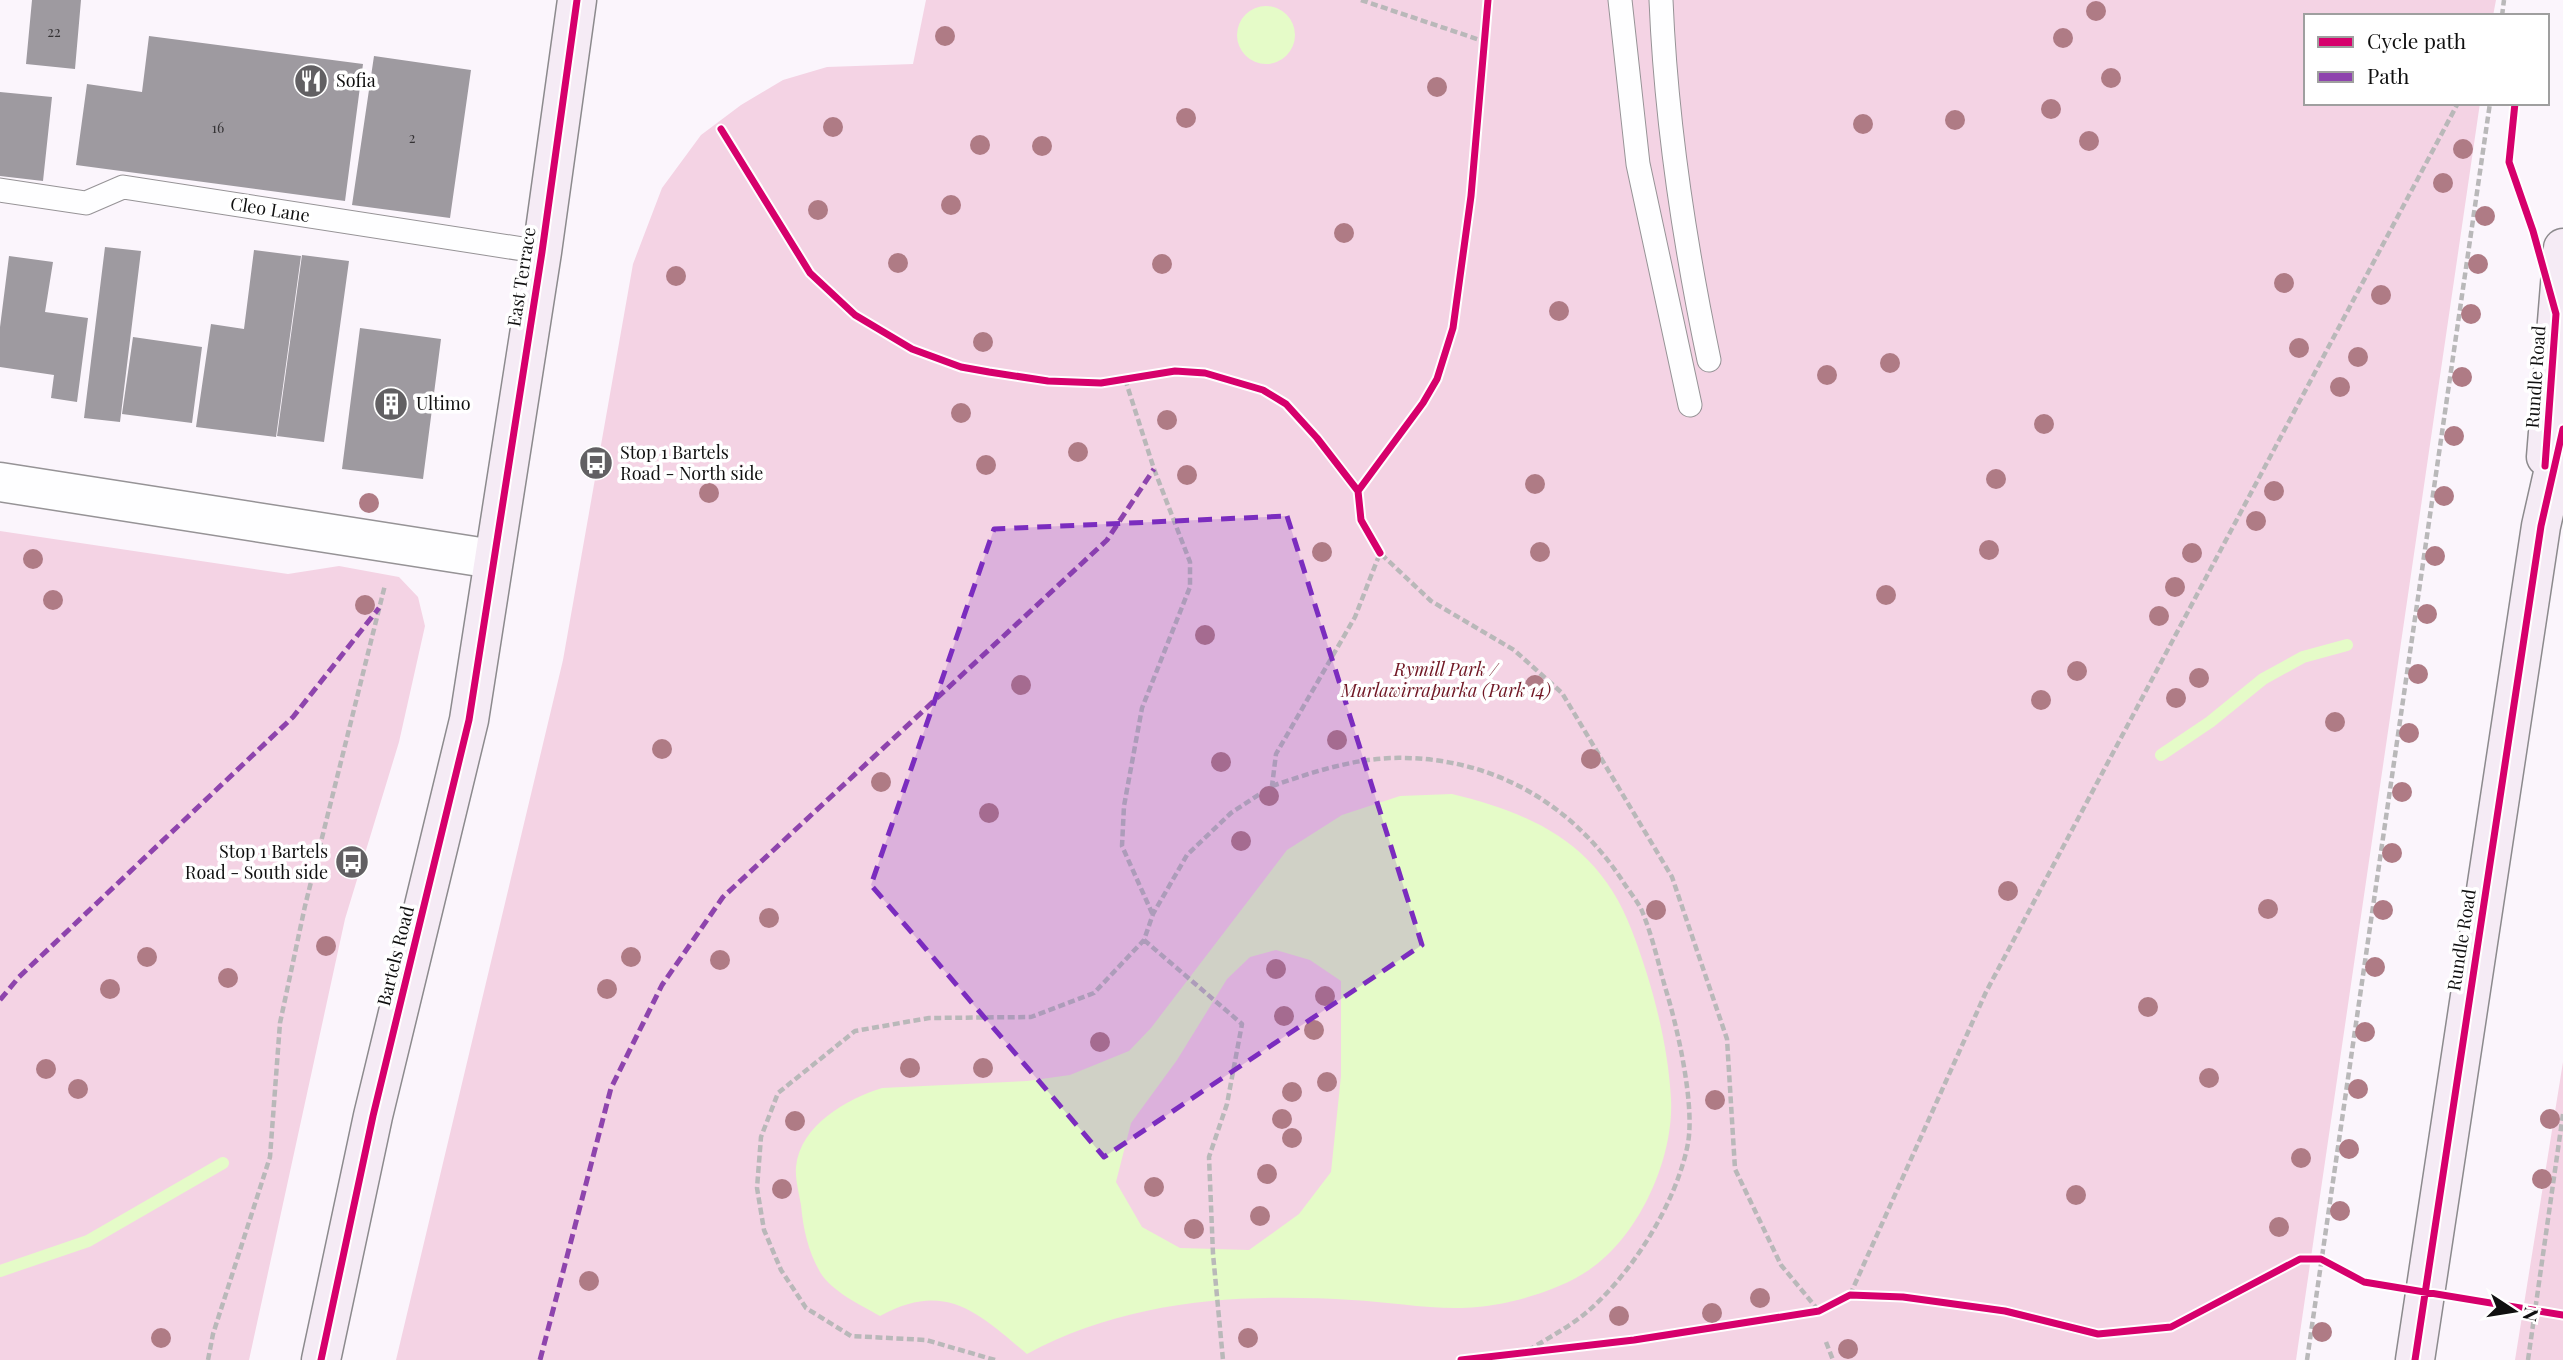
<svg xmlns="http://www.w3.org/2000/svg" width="2563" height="1360" viewBox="0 0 2563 1360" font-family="'Playfair Display',serif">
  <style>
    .green { fill: #f4d3e4 }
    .water { fill: #e5fbc8; fill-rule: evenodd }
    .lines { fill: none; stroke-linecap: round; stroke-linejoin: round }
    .stream { stroke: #e5fbc8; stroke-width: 12 }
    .building { fill: #9e9aa0 }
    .service-casing { stroke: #969396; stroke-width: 25 }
    .minor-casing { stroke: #969396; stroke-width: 41 }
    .secondary-casing { stroke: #8c8a8d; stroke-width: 41 }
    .path { stroke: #b9b8b9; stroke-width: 4.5; stroke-dasharray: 7 3.5; stroke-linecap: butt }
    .service { stroke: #fefeff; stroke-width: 23 }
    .minor { stroke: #fefeff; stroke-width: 38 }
    .secondary { stroke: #f5ebf5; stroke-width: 38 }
    .quiet { stroke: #8e44ad; stroke-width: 5; stroke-dasharray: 10 5; stroke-linecap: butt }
    .cycleway-casing { stroke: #fff; stroke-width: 11 }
    .cycleway { stroke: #d6006c; stroke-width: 7 }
    .tree { fill: #af7b85 }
    .marked { fill: #7b2cbf; fill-opacity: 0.2; stroke: #7b2cbf; stroke-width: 5; stroke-dasharray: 14 9; stroke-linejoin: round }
    .labels { text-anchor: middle; stroke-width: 7; stroke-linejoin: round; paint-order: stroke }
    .number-label { font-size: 14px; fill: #343234 }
    .poi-label { font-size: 18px; fill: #101010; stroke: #fff; text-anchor: start }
    .street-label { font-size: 18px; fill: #101010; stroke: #fff }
    .park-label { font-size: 18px; font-style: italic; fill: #701724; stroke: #fff }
  </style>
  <rect width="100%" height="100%" fill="#fbf5fc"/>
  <path class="green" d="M926,0H2496L2493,16H2306V103H2480L2296,1360H396L563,660L633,264L662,188L701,135L741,105L783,80L827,67L913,64Z
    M0,531L288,574L339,566L399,577L418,597L425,626L399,742L345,919L249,1360H0Z
    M2563,1062V1360H2515Z"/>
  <path class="water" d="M1237 35a29 29 0 1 1 58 0a29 29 0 1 1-58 0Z
    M1452,794C1535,814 1600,845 1632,931C1652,983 1668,1043 1671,1099C1674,1159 1639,1236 1589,1270C1560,1290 1512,1304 1477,1307C1439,1311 1391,1302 1352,1300C1241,1293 1127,1300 1027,1354C978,1313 946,1280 880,1316C861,1305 832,1292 820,1272C808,1251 803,1228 801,1205C799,1193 795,1179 796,1167C800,1125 847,1099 882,1088L1027,1081L1070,1075L1129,1051L1151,1028L1287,850L1342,815L1400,796ZM1276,950L1310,960L1341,981V1076L1331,1172L1299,1214L1249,1250L1180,1248L1142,1227L1116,1182L1131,1123L1177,1060L1227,979L1250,957Z"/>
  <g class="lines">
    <path class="stream" d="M2161,755L2210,722L2263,679L2303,657L2347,645
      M0,1271L88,1241L223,1163"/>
  </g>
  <path class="building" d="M32,0H81L75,69L26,64Z
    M149,36L363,64L345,201L76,165L87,84L142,92Z
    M374,56L471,70L450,218L352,205Z
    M0,92L52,97L43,181L0,176Z
    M105,247L141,251L120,422L84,418Z
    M254,250L301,256L276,437L196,427L211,324L244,329Z
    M302,255L349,261L324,442L277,436Z
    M9,256L53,262L45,312L88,318L77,402L51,398L54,375L0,367V327Z
    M360,328L441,339L423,479L342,469Z
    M133,337L202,347L192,423L122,414Z"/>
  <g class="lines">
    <g class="service-casing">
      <path id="service" d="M1620,0L1638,164L1690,405
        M1661,0C1666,122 1684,241 1709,360
        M0,190L86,203L123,187L542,252"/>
    </g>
    <g class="minor-casing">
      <path id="minor" d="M0,482L493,559"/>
    </g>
    <g class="secondary-casing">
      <path id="secondary" d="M2546,457L2563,248
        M321,1360L373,1116L469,720L542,252L577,0
        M2415,1360L2541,526L2563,429"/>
    </g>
    <path class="path" d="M1361,0L1483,41
      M2502,16L2504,0
      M1125,379L1154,469L1190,562V587L1142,708L1124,806L1122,846L1152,913
      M1272,786C1310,773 1349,760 1390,758C1487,755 1569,800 1622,880C1628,890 1637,900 1642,911C1652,935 1658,962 1665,987C1677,1025 1695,1104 1688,1143C1677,1203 1629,1279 1582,1316C1564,1330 1543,1341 1524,1353
      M1144,940L1242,1024L1227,1104L1209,1157L1213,1254L1223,1360
      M1850,1295L1986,992L2458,103
      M1826,1342L1833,1360
      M208,1360L213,1334L270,1157L280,1023L305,906L385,585
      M995,1360L926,1340L851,1336L806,1308L781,1270L764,1230L757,1188L761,1137L778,1093L855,1031L929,1018L1031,1017L1094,993L1144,940L1153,914L1187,855L1231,813L1272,786L1276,754L1355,617L1380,553L1431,601L1514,650L1562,693L1672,877L1727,1039L1735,1169L1781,1265L1819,1311
      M2307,1360L2490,103
      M2528,1360L2563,1114"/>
    <use href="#service" class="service"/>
    <use href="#minor" class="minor"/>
    <use href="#secondary" class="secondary"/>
    <path class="quiet" d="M0,1000L19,977L293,717L379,608
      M540,1360L611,1088L662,985L723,897L1107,540L1154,469"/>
    <g class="cycleway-casing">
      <path id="cycleway" d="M2515,103L2509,162L2533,231L2556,314L2545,466
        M721,129L810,273L855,315L912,349L961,367L989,372L1048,381L1101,383L1175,371L1205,373L1263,390L1286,404L1317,438L1358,491L1361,520L1380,553
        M1358,491L1423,403L1437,379L1453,328L1471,196L1488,0
        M321,1360L373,1116L469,720L542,252L577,0
        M1461,1360L1634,1340L1819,1311L1850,1295L1903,1297L2005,1311L2098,1334L2171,1327L2300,1259H2321L2364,1282L2563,1315
        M2415,1360L2541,526L2563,429"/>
    </g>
    <use href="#cycleway" class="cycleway"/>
  </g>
  <g class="tree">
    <circle cx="2096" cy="11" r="10"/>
    <circle cx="945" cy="36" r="10"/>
    <circle cx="2063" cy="38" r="10"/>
    <circle cx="2111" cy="78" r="10"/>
    <circle cx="1437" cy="87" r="10"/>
    <circle cx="2051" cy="109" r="10"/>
    <circle cx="1186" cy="118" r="10"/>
    <circle cx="1955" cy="120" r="10"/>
    <circle cx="1863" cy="124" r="10"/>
    <circle cx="833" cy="127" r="10"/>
    <circle cx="2089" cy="141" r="10"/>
    <circle cx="980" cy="145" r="10"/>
    <circle cx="1042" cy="146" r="10"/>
    <circle cx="2463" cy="149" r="10"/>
    <circle cx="2443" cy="183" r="10"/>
    <circle cx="951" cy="205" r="10"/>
    <circle cx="818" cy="210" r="10"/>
    <circle cx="2485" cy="216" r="10"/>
    <circle cx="1344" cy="233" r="10"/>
    <circle cx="898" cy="263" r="10"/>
    <circle cx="1162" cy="264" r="10"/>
    <circle cx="2478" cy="264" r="10"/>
    <circle cx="676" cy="276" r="10"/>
    <circle cx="2284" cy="283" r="10"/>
    <circle cx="2381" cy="295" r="10"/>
    <circle cx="1559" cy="311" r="10"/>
    <circle cx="2471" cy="314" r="10"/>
    <circle cx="983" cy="342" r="10"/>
    <circle cx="2299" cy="348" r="10"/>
    <circle cx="2358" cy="357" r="10"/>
    <circle cx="1890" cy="363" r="10"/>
    <circle cx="1827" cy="375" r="10"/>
    <circle cx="2462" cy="377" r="10"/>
    <circle cx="2340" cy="387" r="10"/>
    <circle cx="961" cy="413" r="10"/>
    <circle cx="1167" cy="420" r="10"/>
    <circle cx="2044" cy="424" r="10"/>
    <circle cx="2454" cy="436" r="10"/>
    <circle cx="1078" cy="452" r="10"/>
    <circle cx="986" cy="465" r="10"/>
    <circle cx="1187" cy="475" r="10"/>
    <circle cx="1996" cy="479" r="10"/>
    <circle cx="1535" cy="484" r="10"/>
    <circle cx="2274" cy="491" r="10"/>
    <circle cx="709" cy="493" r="10"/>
    <circle cx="2444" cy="496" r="10"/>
    <circle cx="369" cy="503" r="10"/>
    <circle cx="2256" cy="521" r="10"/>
    <circle cx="1989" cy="550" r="10"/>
    <circle cx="1322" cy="552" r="10"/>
    <circle cx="1540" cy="552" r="10"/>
    <circle cx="2192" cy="553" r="10"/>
    <circle cx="2435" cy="556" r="10"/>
    <circle cx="33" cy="559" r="10"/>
    <circle cx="2175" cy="587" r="10"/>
    <circle cx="1886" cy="595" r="10"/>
    <circle cx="53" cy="600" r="10"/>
    <circle cx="365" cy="605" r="10"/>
    <circle cx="2427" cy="614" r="10"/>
    <circle cx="2159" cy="616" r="10"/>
    <circle cx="1205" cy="635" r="10"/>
    <circle cx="2077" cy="671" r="10"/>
    <circle cx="2418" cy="674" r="10"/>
    <circle cx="2199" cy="678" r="10"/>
    <circle cx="1021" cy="685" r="10"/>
    <circle cx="1535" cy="685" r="10"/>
    <circle cx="2176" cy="698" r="10"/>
    <circle cx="2041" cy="700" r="10"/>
    <circle cx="2335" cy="722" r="10"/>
    <circle cx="2409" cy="733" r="10"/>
    <circle cx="1337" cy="740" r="10"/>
    <circle cx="662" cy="749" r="10"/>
    <circle cx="1591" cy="759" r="10"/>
    <circle cx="1221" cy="762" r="10"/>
    <circle cx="881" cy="782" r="10"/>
    <circle cx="2402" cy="792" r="10"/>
    <circle cx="1269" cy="796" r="10"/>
    <circle cx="989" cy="813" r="10"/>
    <circle cx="1241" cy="841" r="10"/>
    <circle cx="2392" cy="853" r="10"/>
    <circle cx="2008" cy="891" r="10"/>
    <circle cx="2268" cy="909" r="10"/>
    <circle cx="1656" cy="910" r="10"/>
    <circle cx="2383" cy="910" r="10"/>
    <circle cx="769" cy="918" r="10"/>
    <circle cx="326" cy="946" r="10"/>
    <circle cx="147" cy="957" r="10"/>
    <circle cx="631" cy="957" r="10"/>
    <circle cx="720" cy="960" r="10"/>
    <circle cx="2375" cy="967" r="10"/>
    <circle cx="1276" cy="969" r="10"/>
    <circle cx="228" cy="978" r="10"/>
    <circle cx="110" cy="989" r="10"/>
    <circle cx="607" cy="989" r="10"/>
    <circle cx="1325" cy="996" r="10"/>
    <circle cx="2148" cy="1007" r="10"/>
    <circle cx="1284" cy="1016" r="10"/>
    <circle cx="1314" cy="1030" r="10"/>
    <circle cx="2365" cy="1032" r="10"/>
    <circle cx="1100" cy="1042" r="10"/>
    <circle cx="910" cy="1068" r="10"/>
    <circle cx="983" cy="1068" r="10"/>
    <circle cx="46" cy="1069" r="10"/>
    <circle cx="2209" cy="1078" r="10"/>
    <circle cx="1327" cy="1082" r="10"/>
    <circle cx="78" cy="1089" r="10"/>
    <circle cx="2358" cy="1089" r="10"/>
    <circle cx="1292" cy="1092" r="10"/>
    <circle cx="1715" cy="1100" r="10"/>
    <circle cx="1282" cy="1119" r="10"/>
    <circle cx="2550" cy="1119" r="10"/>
    <circle cx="795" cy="1121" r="10"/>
    <circle cx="1292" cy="1138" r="10"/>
    <circle cx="2349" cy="1149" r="10"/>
    <circle cx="2301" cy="1158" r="10"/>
    <circle cx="1267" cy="1174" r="10"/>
    <circle cx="2542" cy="1179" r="10"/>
    <circle cx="1154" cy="1187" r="10"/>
    <circle cx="782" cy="1189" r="10"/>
    <circle cx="2076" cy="1195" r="10"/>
    <circle cx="2340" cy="1211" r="10"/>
    <circle cx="1260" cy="1216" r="10"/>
    <circle cx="2279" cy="1227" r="10"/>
    <circle cx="1194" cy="1229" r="10"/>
    <circle cx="589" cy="1281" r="10"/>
    <circle cx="1760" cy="1298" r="10"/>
    <circle cx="1712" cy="1313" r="10"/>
    <circle cx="1619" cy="1316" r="10"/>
    <circle cx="2322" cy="1332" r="10"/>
    <circle cx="161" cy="1338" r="10"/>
    <circle cx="1248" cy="1338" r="10"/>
    <circle cx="1848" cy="1349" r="10"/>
  </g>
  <path class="marked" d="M1287,516L1422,945L1104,1157L871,885L994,529Z"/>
  <defs>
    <g id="restaurant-disc" transform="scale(1.75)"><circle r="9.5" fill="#626063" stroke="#fff"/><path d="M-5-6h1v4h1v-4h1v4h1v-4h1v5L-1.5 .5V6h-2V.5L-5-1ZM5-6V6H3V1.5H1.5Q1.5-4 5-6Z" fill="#fff"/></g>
    <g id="building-disc" transform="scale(1.75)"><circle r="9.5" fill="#626063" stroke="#fff"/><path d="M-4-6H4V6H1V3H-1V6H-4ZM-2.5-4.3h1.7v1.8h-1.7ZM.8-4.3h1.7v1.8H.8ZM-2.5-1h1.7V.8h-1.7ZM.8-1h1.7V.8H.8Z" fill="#fff"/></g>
    <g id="bus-disc" transform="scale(1.75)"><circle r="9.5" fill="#626063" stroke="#fff"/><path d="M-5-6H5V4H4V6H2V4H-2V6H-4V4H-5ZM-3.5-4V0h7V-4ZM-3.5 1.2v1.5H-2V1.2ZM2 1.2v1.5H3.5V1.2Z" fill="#fff"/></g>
  </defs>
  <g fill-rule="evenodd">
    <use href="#restaurant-disc" x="311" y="81"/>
    <use href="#building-disc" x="391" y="404"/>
    <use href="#bus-disc" x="596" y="463"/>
    <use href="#bus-disc" x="352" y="862"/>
  </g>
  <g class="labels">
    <g class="number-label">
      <text x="54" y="37">22</text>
      <text x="218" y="133">16</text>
      <text x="412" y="143">2</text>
    </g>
    <g class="poi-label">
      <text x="336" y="87">Sofia</text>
      <text x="416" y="410">Ultimo</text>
      <text x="620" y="459">Stop 1 Bartels<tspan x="620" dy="21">Road - North side</tspan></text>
      <text x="328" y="858" text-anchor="end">Stop 1 Bartels<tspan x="328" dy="21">Road - South side</tspan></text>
    </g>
    <g class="street-label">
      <text transform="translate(270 210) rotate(9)" y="6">Cleo Lane</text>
      <text transform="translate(522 277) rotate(-81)" y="6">East Terrace</text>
      <text transform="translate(2536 377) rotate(-86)" y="6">Rundle Road</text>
      <text transform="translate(2462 940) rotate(-81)" y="6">Rundle Road</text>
      <text transform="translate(396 956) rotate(-76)" y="6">Bartels Road</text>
    </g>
    <g class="park-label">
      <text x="1446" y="676">Rymill Park /<tspan x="1446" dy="21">Murlawirrapurka (Park 14)</tspan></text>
    </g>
  </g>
  <rect x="2304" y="14" width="245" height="91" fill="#ffffff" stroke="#9f9f9f" stroke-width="2"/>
  <rect x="2318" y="37" width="35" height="10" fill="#d6006c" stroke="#9f9f9f" stroke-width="2"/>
  <text x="2367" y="49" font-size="21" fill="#101010">Cycle path</text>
  <rect x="2318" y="72" width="35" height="10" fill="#8e44ad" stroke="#9f9f9f" stroke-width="2"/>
  <text x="2367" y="84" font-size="21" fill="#101010">Path</text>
  <g transform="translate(2514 1311) rotate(102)" stroke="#ffffff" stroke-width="5" paint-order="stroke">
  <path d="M0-5L12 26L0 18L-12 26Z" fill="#101010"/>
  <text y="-10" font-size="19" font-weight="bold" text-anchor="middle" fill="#101010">N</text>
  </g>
</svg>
